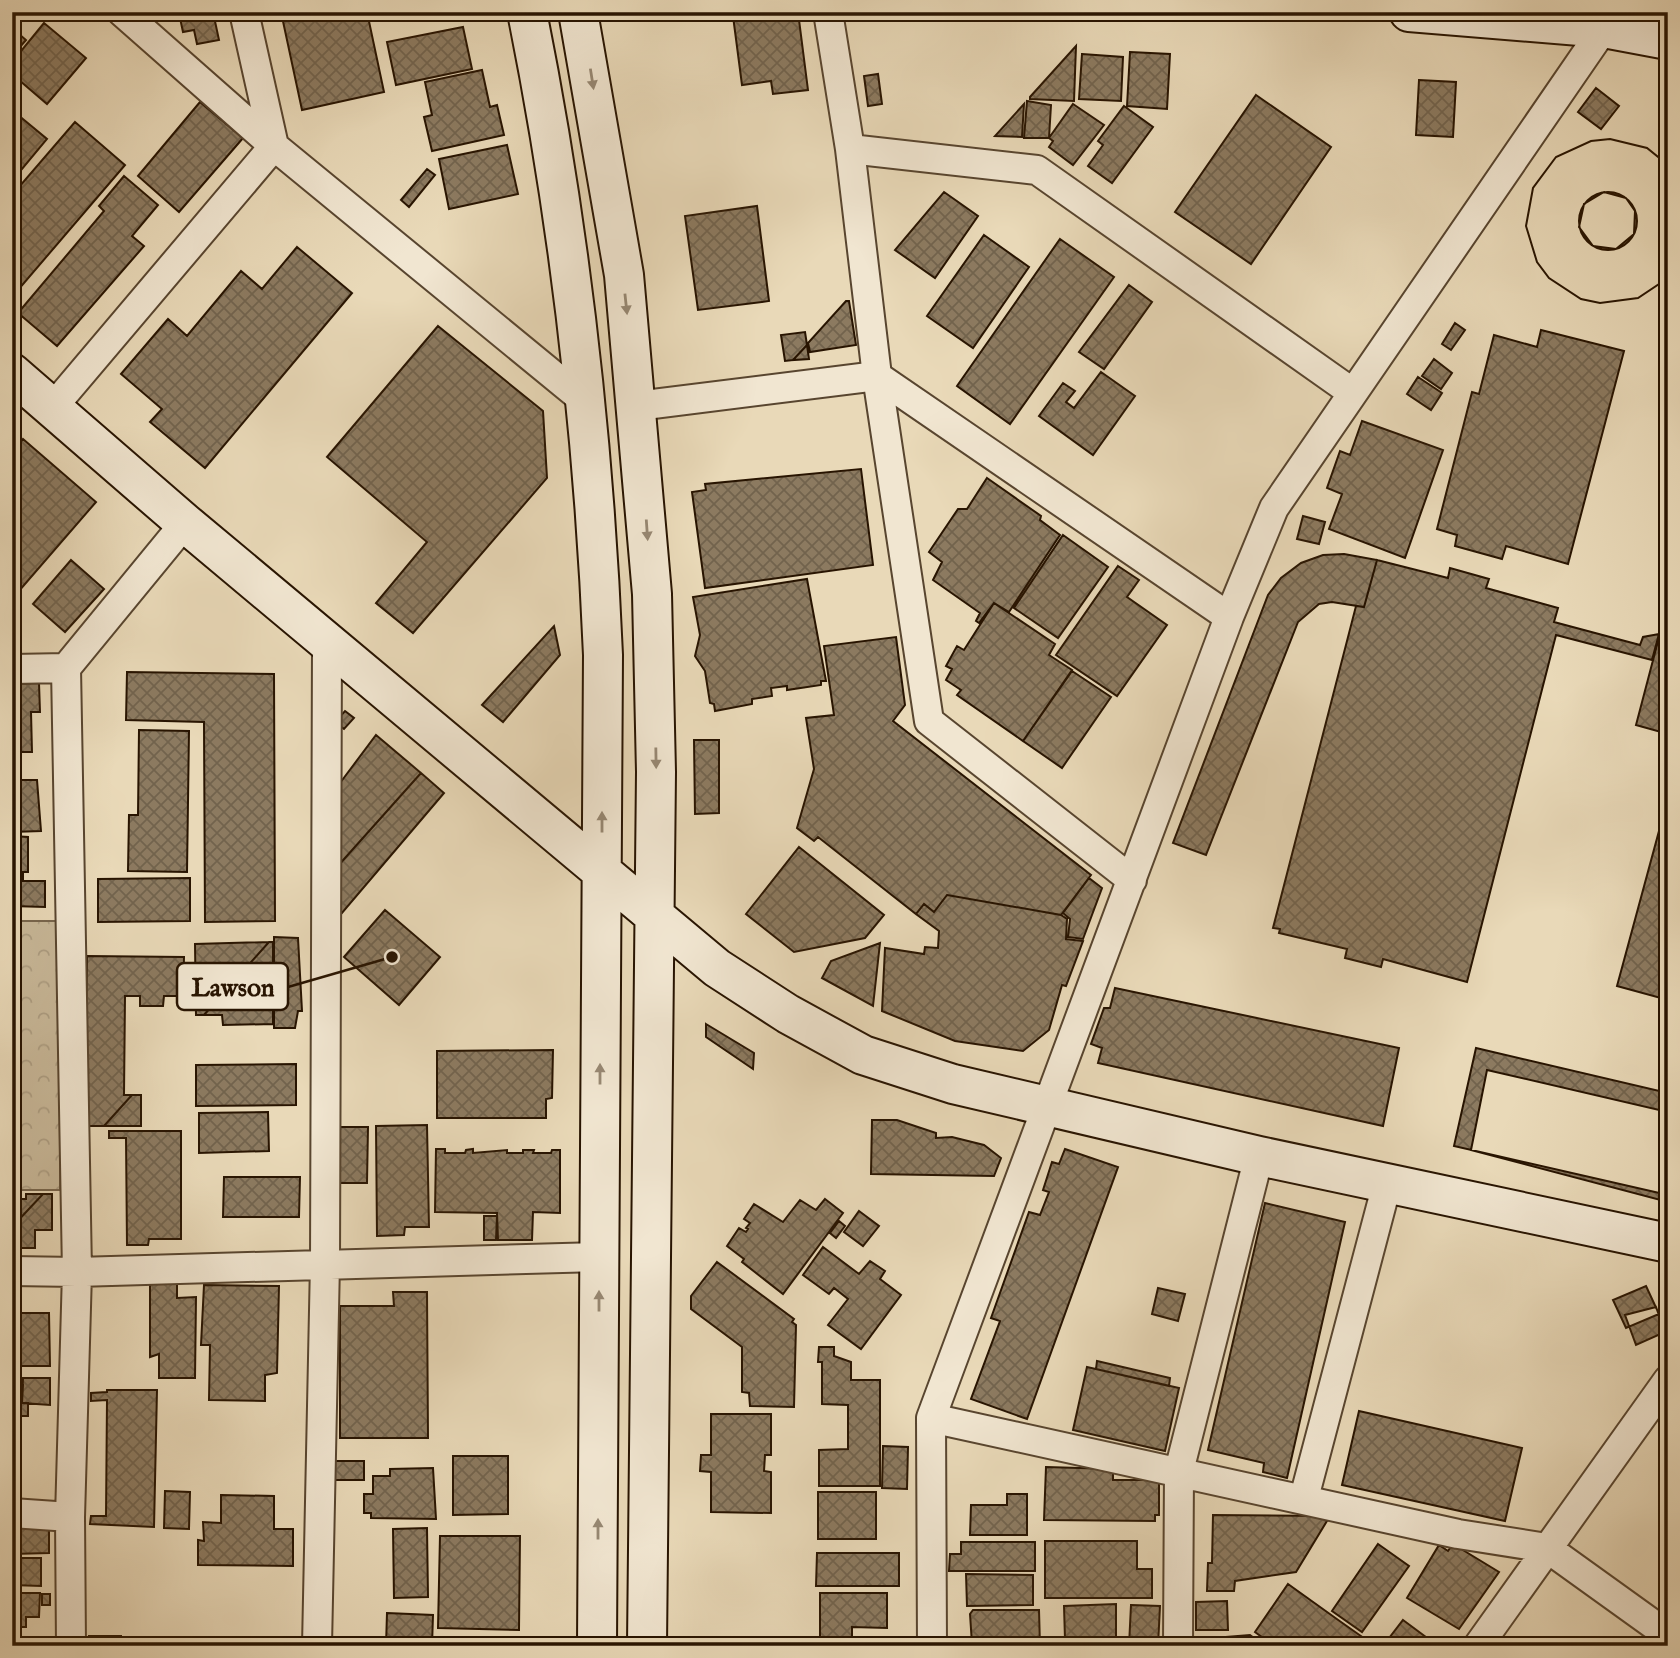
<svg xmlns="http://www.w3.org/2000/svg" width="1680" height="1658" viewBox="0 0 1680 1658" font-family="'IM FELL English',serif">
  <style>
    .park { fill: url(#park-crowns); stroke: #78664d; stroke-width: 2 }
    .building { fill: url(#building-cross-hatch); stroke: #281401; stroke-width: 2; fill-rule: evenodd }
    .lines { fill: none; stroke-linecap: round; stroke-linejoin: round }
    .street-casing { stroke: #58452f; stroke-width: 32 }
    .secondary-casing { stroke: #281401; stroke-width: 42 }
    .street { stroke: #f1e6d1; stroke-width: 28 }
    .secondary { stroke: #f1e6d1; stroke-width: 38 }
    .oneway { fill: #978873 }
    .leader { fill: none; stroke: #281401; stroke-width: 2.5 }
    .callout-dot { fill: #281401; stroke: #f1e6d1; stroke-width: 2.5 }
    .callout { fill: #f1e6d1; stroke: #281401; stroke-width: 2.5 }
    .callout-label { font-size: 26px; text-anchor: middle; font-weight: bold; fill: #281401 }
  </style>
  <defs>
    <pattern id="park-crowns" width="20" height="18" patternUnits="userSpaceOnUse" patternTransform="scale(1.75)"><rect width="20" height="18" fill="#c8b899"/><path d="M2 6a3 3 0 1 1 6 0M12 15a3 3 0 1 1 6 0" fill="none" stroke="#ac9d82"/></pattern>
    <pattern id="building-cross-hatch" width="8" height="8" patternUnits="userSpaceOnUse" patternTransform="scale(1.75)"><rect width="8" height="8" fill="#8c7a60"/><path d="M0 0l8 8M0 8l8-8" fill="none" stroke="#72634d"/></pattern>
  </defs>
  <rect width="100%" height="100%" fill="#e9d9b8"/>
  <filter id="stains"><feTurbulence type="fractalNoise" baseFrequency=".00286" numOctaves="4"/><feColorMatrix values="0 0 0 0 .2 0 0 0 0 .09 0 0 0 0 .02 0 0 0 .5 -.17"/></filter>
  <radialGradient id="worn" r=".72"><stop offset=".6" stop-color="#630" stop-opacity="0"/><stop offset="1" stop-color="#630" stop-opacity=".3"/></radialGradient>
  <path class="park" d="M12,921H61L60,1190H12Z"/>
  <path class="building" d="M168,12H213L219,40L197,44L194,30L183,32L180,18L169,19Z
    M281,12H367L384,92L302,110Z
    M763,12H798L808,90L773,94L771,81L742,85L733,16Z
    M44,23L86,58L47,104L12,74V62Z
    M463,27L472,69L396,85L387,42Z
    M12,28L26,40L12,56Z
    M1076,46L1074,101L1030,99V97Z
    M1130,52L1170,54L1167,109L1127,106Z
    M1082,54L1123,57L1121,101L1079,99Z
    M482,70L490,107L497,105L504,135L432,151L424,117L432,115L425,82Z
    M878,74L882,104L868,106L864,76Z
    M1419,80L1456,82L1453,137L1416,135Z
    M1596,88L1619,106L1601,129L1578,112Z
    M1256,95L1331,147L1251,264L1175,212Z
    M1027,101L1051,105L1049,138H1024Z
    M200,102L243,138L179,212L138,176Z
    M1024,104L1022,137L995,136Z
    M1073,104L1104,125L1073,165L1049,147L1053,141L1049,138Z
    M1124,106L1153,127L1112,183L1088,166L1103,145L1098,141Z
    M12,110L47,139L12,181Z
    M75,122L125,165L12,297V195Z
    M1610,139L1647,148L1668,165V278L1638,298L1600,303L1581,299L1549,278L1537,262L1526,226L1533,188L1556,157L1591,141ZM1604,192L1626,198L1635,211L1634,234L1616,249L1593,246L1579,227L1584,204Z
    M1610,139L1647,148L1668,165V278L1638,298L1600,303L1581,299L1549,278L1537,262L1526,226L1533,188L1556,157L1591,141Z
    M507,145L518,194L449,209L439,159Z
    M427,169L435,175L409,207L401,200Z
    M124,176L158,205L132,236L144,246L57,346L18,313L104,211L99,206Z
    M944,192L978,216L935,278L895,250Z
    M1579 221a29 29 0 1 1 58 0a29 29 0 1 1-58 0Z
    M757,206L769,301L698,310L685,216Z
    M984,235L1029,267L973,348L927,316Z
    M1060,239L1114,277L1010,424L957,386Z
    M297,247L352,293L205,468L150,422L162,409L121,374L168,319L187,336L241,271L262,289Z
    M1129,285L1152,302L1104,369L1079,352Z
    M846,301H849L856,345L810,352L808,343Z
    M1455,323L1465,330L1451,350L1442,344Z
    M438,326L543,411L547,478L413,633L376,603L427,542L327,457Z
    M1541,330L1624,351L1568,564L1506,546L1502,559L1455,546L1457,535L1437,529L1472,392L1479,394L1494,335L1537,347Z
    M805,332L807,345L793,360L785,361L781,335Z
    M807,345L809,359L793,360Z
    M1434,359L1452,373L1441,389L1422,376Z
    M1101,372L1135,396L1093,455L1039,416L1063,383L1075,391L1066,402L1074,408Z
    M1418,377L1442,393L1431,410L1407,394Z
    M1362,421L1443,450L1405,558L1329,529L1342,494L1327,488L1340,451L1350,455Z
    M23,439L96,502L12,599V452Z
    M861,469L873,565L705,588L692,492L706,490L705,484Z
    M987,478L1041,516L1040,520L1060,535L1009,612L994,603L979,623L976,621L980,613L933,580L942,562L929,552L958,509H967Z
    M1303,516L1325,522L1319,544L1297,539Z
    M1063,535L1108,567L1058,638L1014,608Z
    M1344,554L1377,560L1364,607L1332,602L1319,604L1298,622L1206,855L1173,843L1268,595L1281,578L1301,563L1323,555Z
    M71,560L104,589L65,632L33,604Z
    M1377,560L1448,578L1450,568L1489,579L1486,588L1558,608L1554,622L1640,645L1643,637L1659,634L1652,660L1556,635L1467,982L1383,959L1381,967L1345,958L1347,949L1279,933L1280,929L1273,928L1356,606L1364,607Z
    M1118,566L1139,580L1127,597L1167,625L1117,696L1056,655Z
    M807,579L826,681H821V685L787,690V686L771,688L772,696L752,699V704L715,711L714,704L710,703L705,671L695,656L700,635L693,597Z
    M994,603L1055,644L1049,655L1072,670L1023,741L957,695L961,690L946,680L952,669L946,666L957,646L964,650Z
    M1668,603V734L1636,725Z
    M554,626L560,655L503,722L482,705Z
    M896,637L905,705L893,721L1091,875L1061,915L947,895L934,912L924,904L916,914L818,837L814,841L797,828L814,769L806,718L834,715L824,646Z
    M1072,671L1111,697L1062,768L1023,741Z
    M127,672L274,674L275,921L205,922L204,722L126,720Z
    M39,683L40,712H31L32,752H12V684Z
    M1668,701V733L1659,730Z
    M345,711L354,718L344,729L335,722Z
    M139,730L189,731L187,872L128,871L129,815H138Z
    M376,735L421,773L337,867L340,783Z
    M694,740H719V813L695,814Z
    M421,773L444,793L336,920L337,867Z
    M12,780H37L41,831L12,832Z
    M1662,820L1668,821V1000L1617,986Z
    M12,836L28,837V872H23V881H45V907L12,906Z
    M799,847L884,915L865,938L794,952L746,914Z
    M190,878V921L98,922V879Z
    M1089,878L1102,888L1083,939L1068,937L1070,919L1063,913Z
    M947,895L1061,915L1067,919L1066,939L1083,941L1066,986L1062,985L1049,1030L1023,1051L955,1041L882,1011L885,948L924,954L925,947L938,948L939,931L916,914L924,904L934,912Z
    M385,910L440,957L399,1005L344,957Z
    M274,937L298,938L302,1011H298L295,1028H274Z
    M269,942H273V1024L223,1025L222,1015H204Z
    M269,942L204,1015H196L195,944Z
    M880,943L873,1006L822,978L831,961Z
    M87,956L184,957L183,996H164L163,1006H140V996H125L124,1095H132L104,1126H85Z
    M1115,988L1399,1048L1383,1126L1098,1063L1102,1048L1091,1044L1104,1008H1110Z
    M706,1024L754,1053L753,1069L706,1037Z
    M1476,1048L1668,1093V1195L1454,1146Z
    M553,1050L552,1098L546,1099V1118H437V1051Z
    M296,1064V1105L196,1106V1065Z
    M1487,1070L1668,1112V1202L1471,1150Z
    M132,1095H141V1126H104Z
    M268,1112L269,1151L199,1153V1113Z
    M872,1120H897L936,1133V1138L952,1137L984,1145L1001,1158L994,1176L871,1174Z
    M427,1125L429,1227H405L404,1235L377,1236L376,1126Z
    M335,1127H368L367,1183H334Z
    M109,1131H181V1239H149L148,1245H127L126,1138H109Z
    M436,1149H445V1153H465L466,1150L473,1149V1153L507,1150V1153H523V1150H534L533,1153H551L552,1150H560V1213L533,1212L532,1240H498L497,1213L435,1212Z
    M1065,1149L1118,1167L1027,1419L971,1399L1000,1321L991,1318L1029,1212L1040,1215L1049,1192L1043,1190L1052,1162L1059,1164Z
    M224,1177H300L299,1217H223Z
    M12,1193H19V1199H26V1194H43L12,1227Z
    M43,1194H52V1230H35V1248H12V1227Z
    M825,1199L843,1213L783,1294L742,1262L744,1259L727,1246L739,1228L746,1232L748,1229L746,1228L750,1223L744,1219L754,1204L783,1222L800,1200L816,1210Z
    M1265,1203L1345,1222L1287,1478L1263,1472L1264,1463L1208,1450Z
    M859,1211L879,1226L863,1246L844,1232Z
    M484,1216H497L496,1240H484Z
    M839,1221L845,1226L836,1238L830,1233Z
    M823,1247L859,1274L870,1261L885,1271L880,1279L901,1295L861,1349L828,1325L848,1299L834,1288L829,1294L803,1275Z
    M717,1262L794,1319L792,1322L796,1325L794,1407L750,1406L749,1393L742,1392V1347L691,1309V1296Z
    M150,1284H177V1298L196,1297L195,1378H159V1354L150,1357Z
    M204,1285L279,1286L277,1373L265,1375V1401L209,1400L210,1345H201Z
    M1646,1286L1659,1314L1626,1328L1613,1300Z
    M1158,1288L1185,1294L1178,1321L1152,1314Z
    M393,1292H427L428,1438H340V1306H394Z
    M1656,1307L1665,1332L1636,1345L1625,1315Z
    M12,1308H20V1313H49L50,1366H12Z
    M819,1347H834V1356L851,1362V1380H880V1486H819V1450L848,1449V1405L822,1404V1362H818Z
    M1097,1361L1170,1378L1169,1386L1096,1369Z
    M1087,1367L1179,1388L1165,1451L1073,1430Z
    M23,1378H50V1405L22,1403Z
    M12,1385H23L22,1403H28V1416H12Z
    M107,1390H157L154,1527L90,1524L91,1516H106L107,1400L91,1401V1393L107,1392Z
    M1359,1411L1522,1448L1505,1521L1342,1485Z
    M711,1414H771V1455H765L764,1471L771,1472V1513L711,1512V1472L700,1471L701,1455H711Z
    M883,1446L908,1447L907,1489L882,1488Z
    M453,1456H508V1514L453,1515Z
    M332,1461H364V1480H332Z
    M1046,1467L1113,1469V1480H1159V1515H1155V1521L1044,1520Z
    M433,1468L436,1519L371,1518V1513H364V1494H373V1476H390V1469Z
    M165,1491L190,1492L189,1529L164,1528Z
    M818,1492H876V1539H818Z
    M1007,1494H1027V1535H970L971,1505H1007Z
    M221,1495L274,1496V1529H293V1566L198,1565V1540L204,1541L203,1522L221,1523Z
    M1213,1515L1330,1516L1296,1572L1235,1581L1234,1591H1207L1208,1563H1212Z
    M12,1523L49,1529V1553L12,1554Z
    M427,1528L428,1597L394,1598L393,1529Z
    M440,1536H520L519,1630L438,1628Z
    M1045,1541H1137V1569H1152V1598H1045Z
    M961,1542H1035V1571H949L950,1554H961Z
    M1378,1544L1409,1566L1362,1632L1332,1611Z
    M1453,1544L1499,1572L1459,1629L1407,1598L1439,1545L1448,1551Z
    M817,1553H899V1586H816Z
    M12,1558H41V1586L12,1585Z
    M966,1574L1033,1575V1605L967,1606Z
    M1288,1584L1341,1622L1375,1646H1274L1255,1632Z
    M12,1593H40L39,1617H26V1627H12Z
    M820,1593H887V1628L852,1627V1637L820,1638Z
    M42,1594H50V1605H42Z
    M1227,1601L1228,1630H1196V1602Z
    M1116,1604V1639H1065L1064,1606Z
    M1131,1605L1160,1606L1158,1646H1129Z
    M973,1610H1039L1040,1646L972,1644L970,1614Z
    M387,1613L433,1615L432,1646H386Z
    M1403,1620L1438,1646H1383Z
    M1250,1635L1265,1646H1220L1226,1637Z
    M89,1636H121V1646H89Z
    M126,1638L190,1640V1646H126Z
    M438,1641L510,1642V1646H438Z"/>
  <g class="lines">
    <g class="street-casing">
      <path id="street" d="M122,12L274,146L586,402
        M828,12L850,149L877,376L929,721L1132,880
        M850,149L1037,170L1353,393
        M637,406L877,376L1229,617
        M53,407L274,146L244,12
        M12,669L66,668
        M12,1271L77,1272L599,1257
        M931,1418L1458,1534L1547,1548L1668,1635
        M1304,1498L1387,1184
        M12,1513L70,1517
        M71,1646L70,1517L77,1272L66,668L185,523
        M317,1646L325,1263L327,643
        M932,1646L931,1418L1229,617L1274,508L1604,28L1595,17
        M1178,1646L1179,1471L1259,1156
        M1478,1646L1668,1380"/>
    </g>
    <g class="secondary-casing">
      <path id="secondary" d="M527,12C570,226 594,437 603,655L597,1646
        M578,12L624,275L652,594L656,772L647,1646
        M1409,12L1604,28L1668,40
        M12,373L185,523L717,968L788,1014L863,1055L953,1084L1259,1156L1668,1243"/>
    </g>
    <use href="#street" class="street"/>
    <use href="#secondary" class="secondary"/>
  </g>
  <defs><path id="oneway-solid" d="M-6-.8H1V-3.2L6.5 0L1 3.2V.8H-6Z" transform="scale(1.75)"/></defs>
  <g class="oneway">
    <use href="#oneway-solid" transform="translate(592 79) rotate(81)"/>
    <use href="#oneway-solid" transform="translate(626 304) rotate(84)"/>
    <use href="#oneway-solid" transform="translate(647 530) rotate(86)"/>
    <use href="#oneway-solid" transform="translate(656 758) rotate(89)"/>
    <use href="#oneway-solid" transform="translate(602 822) rotate(-90)"/>
    <use href="#oneway-solid" transform="translate(600 1074) rotate(-90)"/>
    <use href="#oneway-solid" transform="translate(599 1301) rotate(-90)"/>
    <use href="#oneway-solid" transform="translate(598 1529) rotate(-90)"/>
  </g>
  <path class="leader" d="M392 957L288 987"/>
  <circle class="callout-dot" cx="392" cy="957" r="7"/>
  <rect class="callout" x="177" y="963" width="111" height="47" rx="7"/>
  <g class="callout-label">
    <text x="233" y="996">Lawson</text>
  </g>
  <rect width="1680" height="1658" fill="none" stroke="#e9d9b8" stroke-width="42"/>
  <rect x="14" y="14" width="1652" height="1630" fill="none" stroke="#281401" stroke-width="3.5"/>
  <rect x="21" y="21" width="1638" height="1616" fill="none" stroke="#281401" stroke-width="2"/>
  <rect width="100%" height="100%" filter="url(#stains)"/>
  <rect width="100%" height="100%" fill="url(#worn)"/>
</svg>
